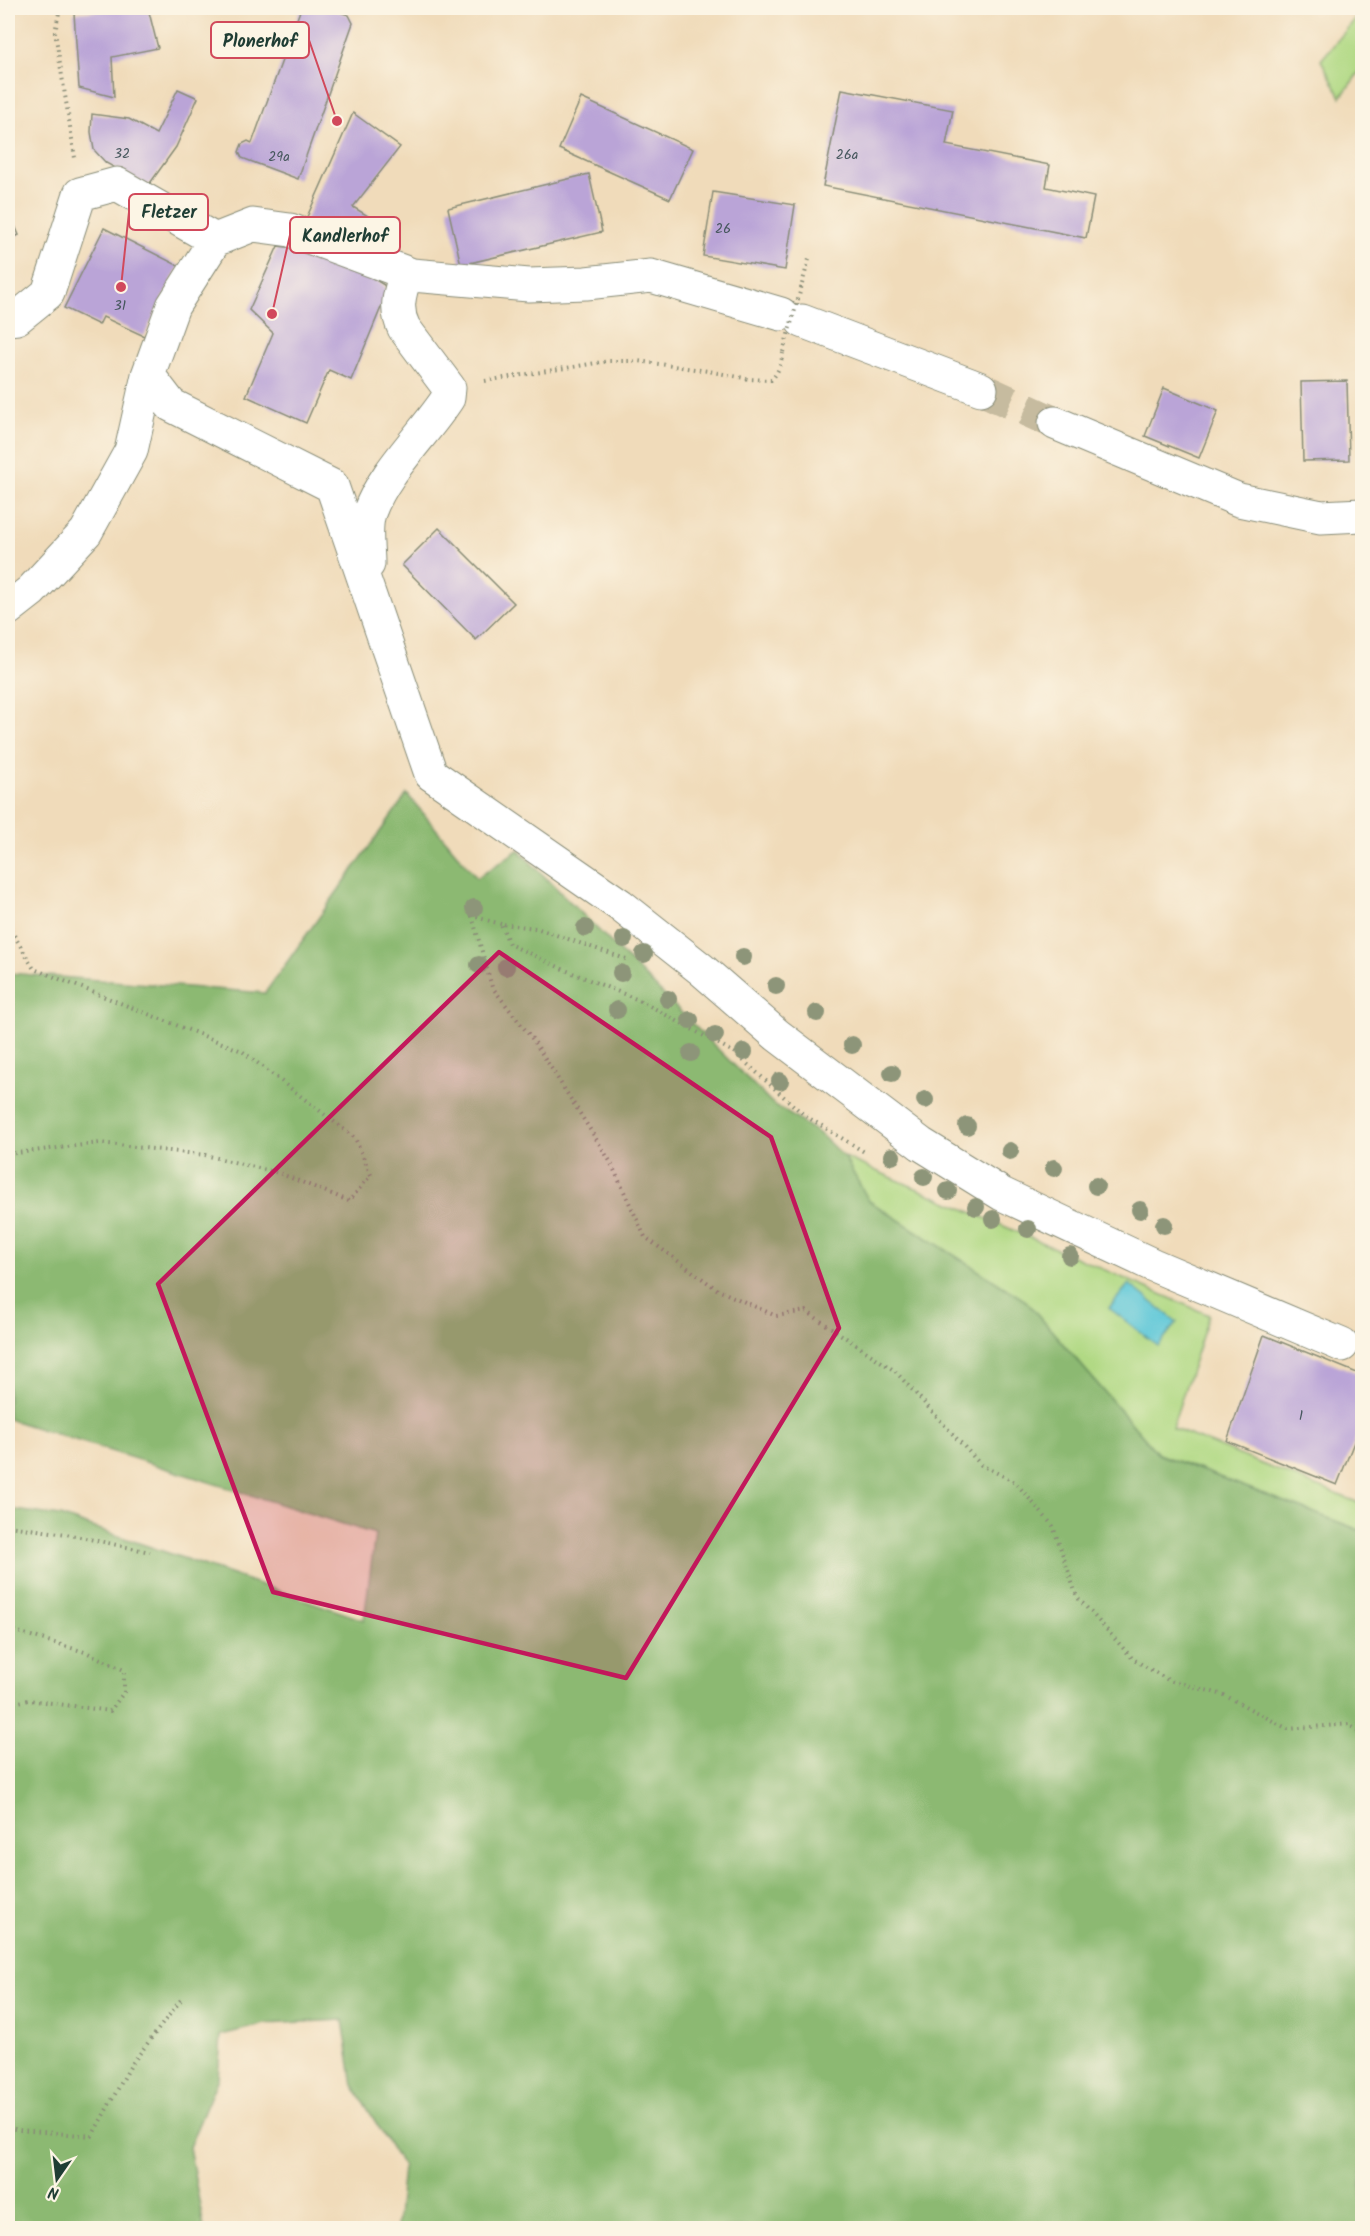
<svg xmlns="http://www.w3.org/2000/svg" width="1370" height="2236" viewBox="0 0 1370 2236" font-family="Kalam,sans-serif">
  <style>
    .green { fill: #b1d984; stroke: #688b5c; stroke-width: 1.5 }
    .forest { fill: #8cb972; stroke: #567b53; stroke-width: 1.5 }
    .water { fill: #5dc7d8; stroke: #3e8286; stroke-width: 1.5 }
    .building { fill: #baa4d7 }
    .lines { fill: none; stroke-linecap: round; stroke-linejoin: round }
    .minor-tunnel { stroke: #c6bb9f; stroke-width: 33; stroke-dasharray: 33 16; stroke-linecap: butt }
    .minor-casing { stroke: #888c77; stroke-width: 35 }
    .path { stroke: #888c77; stroke-width: 4; stroke-dasharray: 1.5 4.5; stroke-linecap: butt }
    .minor { stroke: #fff; stroke-width: 33 }
    .path-bridge { stroke: #888c77; stroke-width: 4; stroke-dasharray: 1.5 4.5; stroke-linecap: butt }
    .tree { fill: #8d9579 }
    .marked { fill: #c2185b; fill-opacity: 0.2; stroke: #c2185b; stroke-width: 4.5; stroke-linejoin: round }
    .labels { text-anchor: middle; stroke-width: 6; stroke-linejoin: round; paint-order: stroke }
    .number-label { font-size: 14px; fill: #46575d }
    .leader { fill: none; stroke: #d1495b; stroke-width: 2 }
    .callout-dot { fill: #d1495b; stroke: #fcf5e5; stroke-width: 2 }
    .callout { fill: #fcf5e5; stroke: #d1495b; stroke-width: 2 }
    .callout-label { font-size: 18px; text-anchor: middle; font-weight: bold; fill: #1f3d34 }
  </style>
  <rect width="100%" height="100%" fill="#fcf5e5"/>
  <filter id="ink" filterUnits="userSpaceOnUse"><feTurbulence type="fractalNoise" baseFrequency=".0167" numOctaves="2"/><feDisplacementMap in="SourceGraphic" scale="12" xChannelSelector="R" yChannelSelector="G"/><feConvolveMatrix kernelMatrix="1 2 1 2 8 2 1 2 1" color-interpolation-filters="sRGB"/></filter>
  <filter id="wash" filterUnits="userSpaceOnUse"><feTurbulence type="fractalNoise" baseFrequency=".008" numOctaves="4" result="noise"/><feDisplacementMap in="SourceGraphic" scale="24" xChannelSelector="R" yChannelSelector="G"/><feGaussianBlur stdDeviation="1.35" result="paint"/><feColorMatrix in="noise" values="0 0 0 0 0 0 0 0 0 0 0 0 0 0 0 0 0 1.4 0 .05"/><feComposite in="paint" operator="in"/></filter>
  <g filter="url(#wash)">
    <rect width="100%" height="100%" fill="#f0dbba"/>
    <path class="green" d="M1362,11V68L1341,97L1321,60Z
      M844,1157L1209,1315L1172,1428L1359,1503L1362,1496V1531L1158,1454L1026,1301L869,1201Z"/>
    <path class="forest" d="M407,794L477,878L518,850L772,1103L820,1134L844,1157L869,1201L1026,1301L1158,1454L1362,1531V2228H397L403,2167L353,2085L343,2020L265,2024L221,2035L218,2078L189,2147L204,2228H8V1509L60,1516L364,1620L375,1534L8,1419V973L265,993Z"/>
    <path class="water" d="M1129,1284L1177,1322L1158,1346L1109,1308Z"/>
    <g id="blocks">
      <path class="building" d="M135,8H148L158,48L112,57L114,97L79,88L74,13Z
        M301,8H327L349,15L353,23L298,179L242,158L239,152L242,144L248,141L252,143Z
        M178,89L198,98L176,147L148,186L106,163L94,150L91,132L92,114L129,119L156,134Z
        M842,89L953,110L946,145L1050,165L1046,187L1094,197L1086,238L823,186Z
        M581,98L693,149L670,199L559,149Z
        M353,113L400,147L353,207L368,216L371,224L352,240L303,226Z
        M589,174L602,232L461,265L448,208Z
        M713,192L795,205L785,270L703,256Z
        M8,209L19,235L8,240Z
        M104,228L179,266L144,336L103,317L99,325L64,308Z
        M278,246L310,250L369,276L384,285L387,293L351,380L329,370L306,423L246,396L273,333L249,310Z
        M1347,381L1349,460L1303,461L1301,382Z
        M1164,388L1218,411L1199,458L1145,436Z
        M439,528L514,603L476,640L402,565Z
        M1264,1335L1362,1375V1422L1337,1485L1227,1441Z"/>
    </g>
  </g>
  <g filter="url(#ink)">
    <use href="#blocks" fill-opacity="0" stroke="#888c77" stroke-width="1.5"/>
    <g class="lines">
      <path class="minor-tunnel" d="M981,389L1055,423"/>
      <g class="minor-casing">
        <path id="minor" d="M8,319L17,318L48,293L80,194L117,184L215,240
          M802,321L981,389
          M148,375L171,405L332,486L431,774L620,905L701,969L777,1035L921,1144L1002,1194L1153,1265L1342,1345
          M1055,423L1239,500L1321,517L1362,515
          M368,564C368,547 364,530 369,513C384,471 424,435 448,398L449,388L404,328C394,308 400,293 406,273
          M8,609L31,591L86,532L131,451L148,375L173,306L215,240L253,225L290,230L412,275L529,285L586,283L651,276L781,314"/>
      </g>
      <path class="path" d="M60,8L55,32L75,158
        M802,284L809,259
        M485,381L609,361H638L708,371L749,379L771,380C779,372 781,363 783,353
        M501,924L472,916L492,987L534,1041L610,1161L645,1237L718,1290L776,1316L806,1311L895,1371L981,1465L1015,1482L1053,1526L1077,1597L1133,1659L1168,1680L1224,1695L1288,1729L1349,1724L1362,1736
        M8,925L34,969L242,1051L355,1138L371,1175L349,1201L279,1173L205,1155L100,1143L8,1154
        M626,959L536,928L501,924L509,944L565,970L641,1001L735,1053L804,1115L866,1153
        M8,1526L66,1534L150,1552
        M8,1629L88,1653L124,1670V1692L110,1711L29,1700L8,1704
        M8,2127L18,2130L92,2136L131,2065L183,1997"/>
      <use href="#minor" class="minor"/>
      <path class="path-bridge" d="M783,352L802,285"/>
    </g>
    <g class="tree">
      <circle cx="474" cy="908" r="9"/>
      <circle cx="585" cy="928" r="9"/>
      <circle cx="624" cy="939" r="9"/>
      <circle cx="644" cy="954" r="9"/>
      <circle cx="743" cy="957" r="9"/>
      <circle cx="479" cy="965" r="9"/>
      <circle cx="506" cy="967" r="9"/>
      <circle cx="621" cy="973" r="9"/>
      <circle cx="776" cy="986" r="9"/>
      <circle cx="668" cy="999" r="9"/>
      <circle cx="617" cy="1010" r="9"/>
      <circle cx="817" cy="1013" r="9"/>
      <circle cx="690" cy="1020" r="9"/>
      <circle cx="715" cy="1035" r="9"/>
      <circle cx="852" cy="1045" r="9"/>
      <circle cx="744" cy="1052" r="9"/>
      <circle cx="691" cy="1053" r="9"/>
      <circle cx="892" cy="1073" r="9"/>
      <circle cx="780" cy="1081" r="9"/>
      <circle cx="925" cy="1100" r="9"/>
      <circle cx="967" cy="1126" r="9"/>
      <circle cx="1010" cy="1151" r="9"/>
      <circle cx="892" cy="1156" r="9"/>
      <circle cx="1054" cy="1168" r="9"/>
      <circle cx="924" cy="1177" r="9"/>
      <circle cx="1096" cy="1186" r="9"/>
      <circle cx="948" cy="1191" r="9"/>
      <circle cx="976" cy="1207" r="9"/>
      <circle cx="1140" cy="1210" r="9"/>
      <circle cx="993" cy="1219" r="9"/>
      <circle cx="1164" cy="1225" r="9"/>
      <circle cx="1028" cy="1229" r="9"/>
      <circle cx="1070" cy="1256" r="9"/>
    </g>
  </g>
  <path class="marked" d="M499,952L771,1137L839,1328L626,1678L273,1592L158,1284Z"/>
  <g class="labels">
    <g class="number-label">
      <text x="122" y="158">32</text>
      <text x="847" y="159">26a</text>
      <text x="279" y="161">29a</text>
      <text x="723" y="233">26</text>
      <text x="120" y="310">31</text>
      <text x="1301" y="1420">1</text>
    </g>
  </g>
  <path class="leader" d="M337 121L309 40M121 287L129 212M272 314L290 235"/>
  <g class="callout-dot">
    <circle cx="337" cy="121" r="6"/>
    <circle cx="121" cy="287" r="6"/>
    <circle cx="272" cy="314" r="6"/>
  </g>
  <g class="callout">
    <rect x="211" y="22" width="98" height="36" rx="6"/>
    <rect x="129" y="194" width="79" height="36" rx="6"/>
    <rect x="290" y="217" width="110" height="36" rx="6"/>
  </g>
  <g class="callout-label">
    <text x="260" y="47">Plonerhof</text>
    <text x="169" y="218">Fletzer</text>
    <text x="345" y="242">Kandlerhof</text>
  </g>
  <rect width="1370" height="2236" fill="none" stroke="#fcf5e5" stroke-width="30"/>
  <g transform="translate(57 2179) rotate(194)" stroke="#fcf5e5" stroke-width="4.5" paint-order="stroke">
  <path d="M0-4.5L10 22L0 15L-10 22Z" fill="#1f3d34"/>
  <text y="-9" font-size="16" font-weight="bold" text-anchor="middle" fill="#1f3d34">N</text>
  </g>
</svg>
